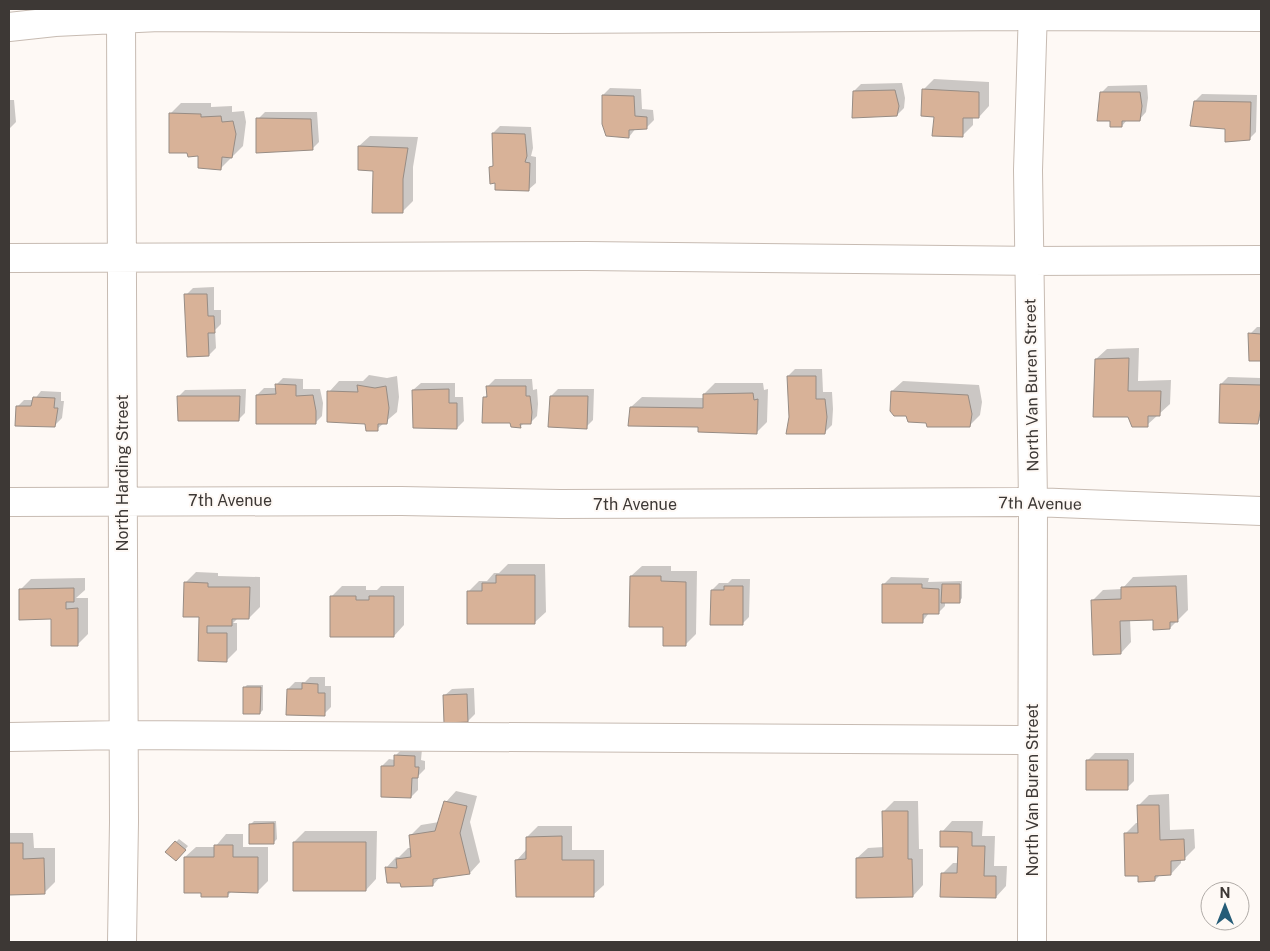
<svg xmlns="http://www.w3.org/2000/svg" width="1270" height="951" viewBox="0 0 1270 951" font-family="'Public Sans',sans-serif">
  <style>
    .shadow { fill: #0003 }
    .building { fill: #d8b298; stroke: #978c84 }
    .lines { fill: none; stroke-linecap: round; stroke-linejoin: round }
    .minor-casing { stroke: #c7bbb2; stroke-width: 30 }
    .minor { stroke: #fff; stroke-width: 28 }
    .labels { text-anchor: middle; stroke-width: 4; stroke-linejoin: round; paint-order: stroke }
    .street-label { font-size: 16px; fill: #3d3835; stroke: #fef9f5 }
  </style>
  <rect width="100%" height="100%" fill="#fef9f5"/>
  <path class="shadow" d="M934,79L989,82V106L979,117H973V125L963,135L935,116L923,90Z
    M902,83L905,98L904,108L897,115L854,91L861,84Z
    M1147,85L1148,98L1146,112L1139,120H1127L1122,126L1101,93L1108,86Z
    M610,88L641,89L642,109L653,110L654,120L647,127L636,128L629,137L603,124V95Z
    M1202,94L1257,95L1256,132L1249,139L1226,128L1195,101Z
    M9,100H14L16,122L9,129Z
    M181,103H211V107L232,106V112L244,111L246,122L243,146L221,168L199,155L170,114Z
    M265,112H317L319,142L312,149L258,119Z
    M500,126L531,127L533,148L531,156L536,157V183L528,190L497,182L491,168L494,164L493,133Z
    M370,136L418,137L413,167V201L402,212L359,146Z
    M214,287V310H221V324L215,330L216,348L209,355L186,295L193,288Z
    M1257,327H1261V360H1250V334Z
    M1139,348L1138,381L1171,380L1170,404L1147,425L1096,359L1107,349Z
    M795,369H822L823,392H832L833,409L832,425L824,433L790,417L788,376Z
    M369,375L387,378L397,376L399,397L397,412L377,429L366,423L329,392L339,381H363Z
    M1228,377L1261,378V419L1258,422L1221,384Z
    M283,378L303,379V389H320L323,403L322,416L315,423L257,395L264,388H276V385Z
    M495,379H532L533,390L537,389L538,404L537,416L530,423H524L520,427L511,422L484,398L488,394V386Z
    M903,381L979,385L982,402L980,415L969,426L907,415L892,391Z
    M421,383H455V397H463L464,421L457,428L413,390Z
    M715,383H763L764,390L768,389L767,422L756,433L699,426L631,407L642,397L704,398V394Z
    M246,389L245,413L238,420L178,397L185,390Z
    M558,389H594L593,420L586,427L551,396Z
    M41,391L61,392V401H64L62,418L55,425L17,407L24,400H34Z
    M508,564H545L546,612L535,622L468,592L479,581H487L494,573H499Z
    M642,566H671V571H697L696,634L685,645L664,626L631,576Z
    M196,572L218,573V576L260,577V607L249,618H238L233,623H237V650L226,661L199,660L200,616L185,583Z
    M1187,575L1188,610L1170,628L1154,618L1130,619L1131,642L1121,653L1092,601L1103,590L1122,589L1133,577Z
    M891,577L929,578L928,582L962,581V598L959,602L945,601V606L938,613H929L922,622L884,584Z
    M85,578V590L76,598H88V634L78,644L52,618L20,590L31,579Z
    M732,579H750L749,617L742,624L712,590L719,583H728Z
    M342,586H366V590H377L381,586H404V625L394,636L331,597Z
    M310,677H325V686H331V707L324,714L288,689L295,682H305Z
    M247,685H263V710L260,713L244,688Z
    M474,688L475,714L468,721L444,696L452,689Z
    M402,749H422L421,760L425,761V769L418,776V790L411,797L382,766L389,759L395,760V756Z
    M1095,753H1134V781L1127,788L1088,760Z
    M456,791L477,796L470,822L480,862L470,873L441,876L433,885L401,881L386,868L396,857H399L408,848H411L410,836L421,825L439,822L446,802Z
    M1169,794L1170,830L1194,829L1195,848L1184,859H1181V863L1171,874H1161L1155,880L1139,874L1125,834L1136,823H1139L1138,806L1149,795Z
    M894,801H918L919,849H923V885L913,896L857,858L868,848L884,847L883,812Z
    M254,821H276L277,839L273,843L250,825Z
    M952,821H983L982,836H995L994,866H1007L1006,886L996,897L942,874L953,863H959V845L942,832Z
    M538,826H572V850H604V885L593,895L517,860L527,849V837Z
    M305,831H377L376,879L366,890L294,842Z
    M9,833H33L34,848H55V882L44,893L9,894Z
    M226,834H243V847H268V881L258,891H232L227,896L202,892L185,857L196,847H215Z
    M179,839L188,846L179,857L176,842Z"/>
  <path class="building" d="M922,89L979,92V118H963V137L932,136L934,117L921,116Z
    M895,90L899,106L897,116L852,118L853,91Z
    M1100,92H1140L1142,106L1140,121H1122V127H1110V121H1097Z
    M602,95L634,96L635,116L647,117V129L629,130V138L606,136L602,124Z
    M1194,101L1251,102L1250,140L1225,142V129L1190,126Z
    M169,113L201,114V117L221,116L222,122L233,121L236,134L232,158L222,157L221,170L198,168V156L188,157L187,153H169Z
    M256,118L311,119L313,150L256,153Z
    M492,133L525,134L527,156L525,162L530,163L529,191L495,190V183L490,184L489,167L493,166Z
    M358,146L408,148L403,179V213H372L373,171L358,170Z
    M184,294H207L208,316H214L215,333H208L209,356L187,357Z
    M1248,333L1261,334V361H1249Z
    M1129,358L1128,391H1161L1160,416H1148V427H1132L1128,417H1093L1095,359Z
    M787,376H816V399H825L827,417L825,434H786L789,417Z
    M275,384L296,385V396L313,395L316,411V424H256V395L276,394Z
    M1220,384L1261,385V407L1258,424L1219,423Z
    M357,385L375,388L386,386L389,408L387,424H378V431H366L365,424L327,422V391L358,392Z
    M486,386H526V396H530L532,412L531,424H520L521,428L511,427L510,423H482L483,397H487Z
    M449,389V403H457V429L413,428L412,390Z
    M891,391L968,395L972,414L970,427H927L926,423L908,422L906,416H894L890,411Z
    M753,393L754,400L758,399L757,434L698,432V427L628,426L630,407L703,408V394Z
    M177,396H240L239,421H178Z
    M550,396H588L587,429L548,427Z
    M33,397L55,398L54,408H58L55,427L15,426L16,406H31Z
    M496,575H535V624H467V591H482V583H496Z
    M630,576H661V581L686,582V646H663V627H629Z
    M184,582L208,583V587H250L249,619H232V626H207V633H227V662L198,661L199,617H183Z
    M882,584H922V588L939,589V614H923V623H882Z
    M942,584H960V603H941Z
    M724,586H743V625H710L711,590H724Z
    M1176,586L1178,622H1170V629L1153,630V620L1120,621L1121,654L1093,655L1091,600L1121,599V587Z
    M74,588V602H66V609L78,608V646H51V619L19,620V589Z
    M330,596H356V600H369V596H394V637H330Z
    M302,683L318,684V693H325V716L286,715L287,689H302Z
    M243,687H261L260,714H243Z
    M467,694L468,722L444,723L443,695Z
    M394,755L415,756V767H419L418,778H412L411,798L381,797V766H394Z
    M1086,760H1128V790H1086Z
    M444,801L467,806L460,833L470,874L433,879V886L401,887L400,883H387L385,867L397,868L396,859L411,857L409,835L435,831Z
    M1137,805H1159L1160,840L1184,839L1185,860L1171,861V875L1155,876V881L1138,882V876H1125L1124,833H1138Z
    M882,811H908V859H912L913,897L856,898V858L883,857Z
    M274,823V844H249V824Z
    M940,831L972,832V846H985L984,876H996V898L940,897L941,873H957L958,847H940Z
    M562,836V860H594V897H516L515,860L526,859V837Z
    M175,841L186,850L176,861L165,852Z
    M293,842H366V891H293Z
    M9,843H23V859L44,858L45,894L9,895Z
    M214,845H233V857H258V893L228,892V897H201V893H184V857H214Z"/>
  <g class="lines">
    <g class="minor-casing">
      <path id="minor" d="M110,9L117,13L121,18L124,822L122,942
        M9,27L55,22L159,17L554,19L1033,16L1261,17
        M9,258L586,256L1030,261L1261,260
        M9,502L401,501L560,504L1033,502L1261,511
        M9,737L124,735L1032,740
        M1032,942L1033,502L1028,170L1033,9"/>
    </g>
    <use href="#minor" class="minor"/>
  </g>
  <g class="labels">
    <g class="street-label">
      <text transform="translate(1031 385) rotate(-91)" y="6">North Van Buren Street</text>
      <text transform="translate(122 473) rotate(-90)" y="6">North Harding Street</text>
      <text x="230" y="506">7th Avenue</text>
      <text transform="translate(1040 503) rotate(1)" y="6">7th Avenue</text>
      <text x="635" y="510">7th Avenue</text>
      <text transform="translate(1032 790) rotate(-90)" y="6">North Van Buren Street</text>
    </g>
  </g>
  <rect width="1270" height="951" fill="none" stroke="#3d3835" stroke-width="20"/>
  <g transform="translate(1225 906)"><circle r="24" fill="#fef9f5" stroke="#b1aca8"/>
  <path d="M0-4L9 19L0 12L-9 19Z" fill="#255c77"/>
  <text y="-8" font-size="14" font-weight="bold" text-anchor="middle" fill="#3d3835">N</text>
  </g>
</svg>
